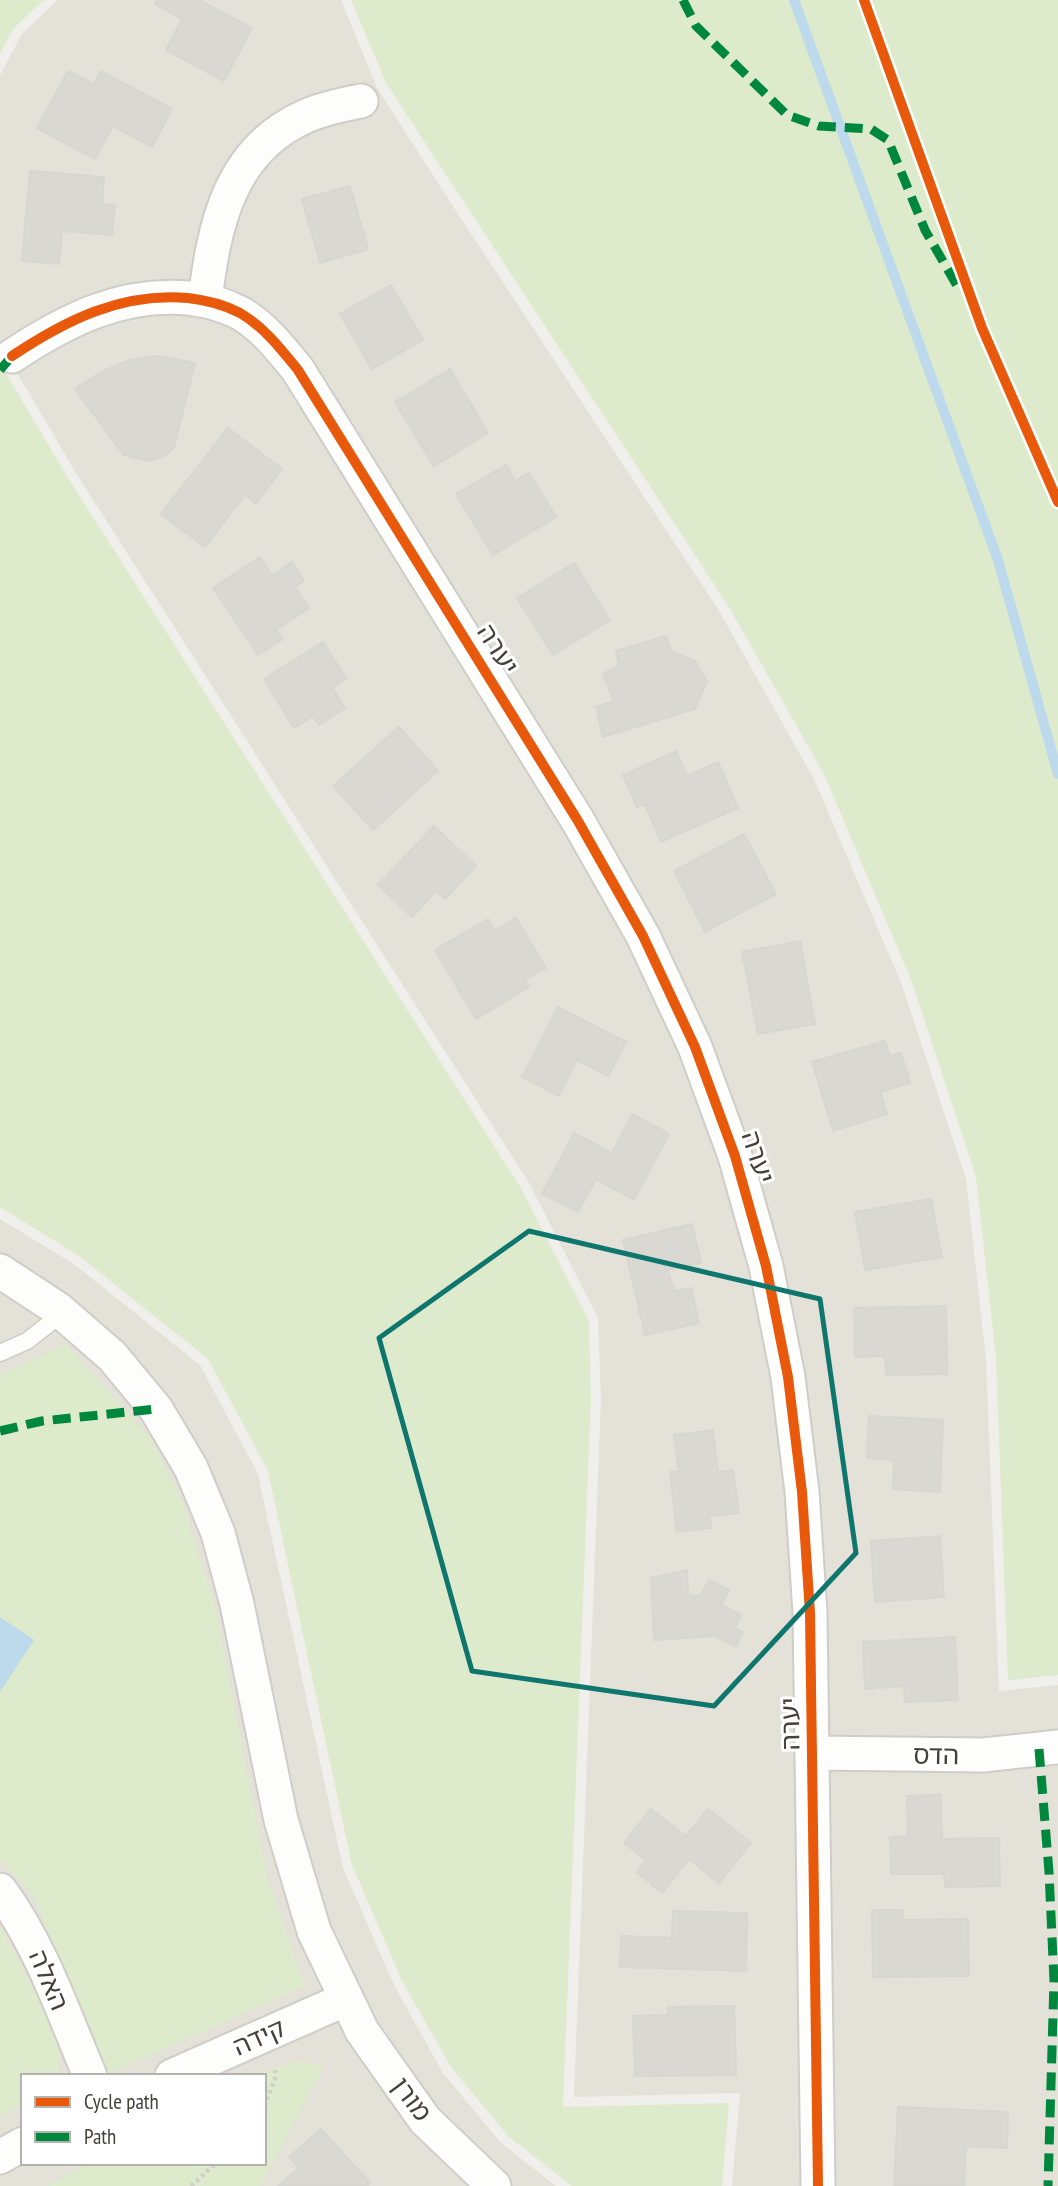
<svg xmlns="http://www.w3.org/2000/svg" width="1058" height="2186" viewBox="0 0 1058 2186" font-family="'PT Sans Narrow','Noto Sans Hebrew',sans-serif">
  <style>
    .residential { fill: #e4e1d8; fill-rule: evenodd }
    .green { fill: #ddeacc }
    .water { fill: #bdd9ec }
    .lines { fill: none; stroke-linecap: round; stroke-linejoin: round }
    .stream { stroke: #bdd9ec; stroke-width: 10 }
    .building { fill: #dad8d3; stroke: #d8d6d1; stroke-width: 2 }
    .service-casing { stroke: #cecdc8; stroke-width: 19 }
    .minor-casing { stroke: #cecdc8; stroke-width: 37 }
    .path { stroke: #d1cecb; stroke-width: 4.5; stroke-dasharray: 3.5 3.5; stroke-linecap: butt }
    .service { stroke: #fdfdfc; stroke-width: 16 }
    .minor { stroke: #fdfdfc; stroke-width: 33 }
    .quiet { stroke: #00873e; stroke-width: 9; stroke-dasharray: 18 9; stroke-linecap: butt }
    .cycleway-casing { stroke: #fff; stroke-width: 15 }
    .cycleway { stroke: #e8590c; stroke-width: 10 }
    .marked { fill: none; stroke: #0f766e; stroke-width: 5; stroke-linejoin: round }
    .labels { text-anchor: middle; stroke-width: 6; stroke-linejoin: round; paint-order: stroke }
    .street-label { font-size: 26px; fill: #464037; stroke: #fff }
  </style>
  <rect width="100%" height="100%" fill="#f0efeb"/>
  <path class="residential" d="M58,0H341L377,88L456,211L718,609L814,779L902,985L966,1179L986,1359L999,1691L1058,1685V2186H732L740,2093L574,2097L601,1398L598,1318L529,1183L76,473L0,344V75L22,34Z
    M0,1219L74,1264L200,1365L258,1474L343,1868L394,1985L443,2073L501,2143L556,2186H0ZM23,2076H264V2163H23Z"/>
  <path class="green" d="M0,0H44L14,28L0,54Z
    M351,0H1058V1675L1008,1680L996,1358L976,1177L912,982L824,774L727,604L386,83Z
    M0,363L68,478L521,1188L589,1321L591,1398L563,2107L729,2103L722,2186H572L508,2136L451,2067L402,1981L352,1865L268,1471L208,1359L79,1256L0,1207Z
    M66,1344L150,1438L181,1497L216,1610L268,1881L305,1986L106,2075L34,1897L0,1860V1375Z
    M0,1926L56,2033L60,2059L58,2076H23V2105L0,2116Z
    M291,2062H304L324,2066L260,2186H47L89,2163H264V2076H252Z"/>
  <path class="water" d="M0,1617L34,1640L0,1692Z"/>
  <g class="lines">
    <path class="stream" d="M794,0L998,560L1058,774"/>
  </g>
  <path class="building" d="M157,0H199L252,28L224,81L166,50L182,19L155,4Z
    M68,71L94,84L101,71L172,109L152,147L113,126L95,159L37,128Z
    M30,171L104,177L102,204L115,205L112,235L62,231L59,264L22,261Z
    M350,186L368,249L320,263L302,199Z
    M391,285L423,340L372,369L340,314Z
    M159,356L195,363L174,447L165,456L149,461L124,455L75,389L103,371L130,360Z
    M450,369L488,433L434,466L395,402Z
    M228,428L282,469L256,503L245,495L205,547L161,514Z
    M506,465L515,481L529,473L556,517L493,555L456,494Z
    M260,557L272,576L292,562L304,581L295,587L309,608L276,630L283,639L258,655L213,588Z
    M574,563L610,620L553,655L517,598Z
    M666,636L671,651L695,661L707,682L695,709L603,737L596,707L614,701L603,674L619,665L616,651Z
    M323,642L346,678L332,688L345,708L319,725L313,716L294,728L264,679Z
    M399,727L438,771L373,830L333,786Z
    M676,751L687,776L718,762L738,808L661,842L645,804L637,807L623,775Z
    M434,826L476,866L445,899L436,891L412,917L378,885Z
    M744,834L776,894L705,932L674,871Z
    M516,918L546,968L525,980L529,987L476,1019L435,950L488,919L495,931Z
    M800,941L815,1024L758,1034L742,952Z
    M558,1007L626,1042L608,1076L577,1060L559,1096L522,1077Z
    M885,1041L890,1056L901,1053L910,1083L880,1092L887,1114L833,1131L812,1062Z
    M632,1114L669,1134L634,1200L596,1179L578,1212L542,1194L574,1133L612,1153Z
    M931,1199L942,1257L865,1270L855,1212Z
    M692,1224L701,1263L668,1270L674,1291L691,1288L699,1323L645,1335L623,1240Z
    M946,1306L947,1374L886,1375L885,1356L855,1357L854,1308Z
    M869,1416L943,1420L940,1492L893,1489L894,1460L867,1458Z
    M713,1430L718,1472L733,1470L739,1513L709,1516L711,1528L677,1532L670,1472L679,1471L674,1435Z
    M940,1536L944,1597L875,1602L871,1541Z
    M687,1570L688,1595L700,1596L709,1580L729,1590L721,1605L741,1615L735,1628L743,1632L736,1647L715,1636L654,1640L651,1578Z
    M955,1637L958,1700L905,1702L904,1686L865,1689L863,1642Z
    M941,1795L942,1839L999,1838L1000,1886L945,1887L944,1874H891L890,1837L908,1836L907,1796Z
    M651,1809L686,1836L708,1809L751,1843L719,1883L689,1859L662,1893L637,1872L646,1860L624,1843Z
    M872,1910H902L903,1920L968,1919L969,1976L873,1977Z
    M673,1911L747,1913L746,1971L620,1967L621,1936L672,1938Z
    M734,2006L736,2075L635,2076L633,2016L668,2015V2007Z
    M898,2107L1008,2112L1007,2148L966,2146L964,2186H894Z
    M321,2129L370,2183L367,2186H278L299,2168L289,2157Z"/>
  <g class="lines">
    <g class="service-casing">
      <path id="service" d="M0,1353L27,1341L63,1313"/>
    </g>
    <g class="minor-casing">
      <path id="minor" d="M205,300C214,226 229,151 304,117C321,109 342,105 361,101
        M12,356C66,320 122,292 188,298C205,300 225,305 240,313C264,327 281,349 298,370L578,821L643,936L695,1047L735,1156L766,1266L788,1377L802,1492L810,1613L818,2186
        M0,1271L58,1309L112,1356L156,1409L191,1468L218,1533L237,1604L281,1820L314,1931L362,2031L425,2120L494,2186
        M813,1753L983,1755L1058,1747
        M0,1890C41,1946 63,2012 90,2076
        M172,2076L346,1999
        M0,2157L23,2144"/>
    </g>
    <path class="path" d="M264,2106L275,2079V2067
      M191,2186L216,2163"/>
    <use href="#service" class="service"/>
    <use href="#minor" class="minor"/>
    <path class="quiet" d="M683,0L696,26L787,115L819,126L871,129L888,140L925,230L960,291
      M0,370L12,356
      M0,1431L42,1421L156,1409
      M1039,1749L1049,1872L1054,1981L1048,2186"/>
    <g class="cycleway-casing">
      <path id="cycleway" d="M864,0L982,328L1058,502
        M12,356C66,320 122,292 188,298C205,300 225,305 240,313C264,327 281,349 298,370L578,821L643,936L695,1047L735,1156L766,1266L788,1377L802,1492L810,1613L818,2186"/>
    </g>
    <use href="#cycleway" class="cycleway"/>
  </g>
  <path class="marked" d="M529,1231L820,1299L856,1553L714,1706L472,1671L379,1338Z"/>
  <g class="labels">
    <g class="street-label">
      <text transform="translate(498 649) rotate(58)" y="9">יערה</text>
      <text transform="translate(758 1157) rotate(72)" y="9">יערה</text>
      <text transform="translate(790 1724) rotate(-91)" y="9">יערה</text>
      <text transform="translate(936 1755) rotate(1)" y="9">הדס</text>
      <text transform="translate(49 1980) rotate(67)" y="9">האלה</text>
      <text transform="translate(259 2037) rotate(-24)" y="9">קידה</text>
      <text transform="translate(412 2099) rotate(53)" y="9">מורן</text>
    </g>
  </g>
  <rect x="21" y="2074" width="245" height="91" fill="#ffffff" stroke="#b5b3af" stroke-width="2"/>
  <rect x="35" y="2097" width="35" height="10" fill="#e8590c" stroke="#b5b3af" stroke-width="2"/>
  <text x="84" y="2109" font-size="21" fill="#464037">Cycle path</text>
  <rect x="35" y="2132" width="35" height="10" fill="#00873e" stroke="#b5b3af" stroke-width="2"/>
  <text x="84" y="2144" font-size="21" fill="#464037">Path</text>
</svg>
